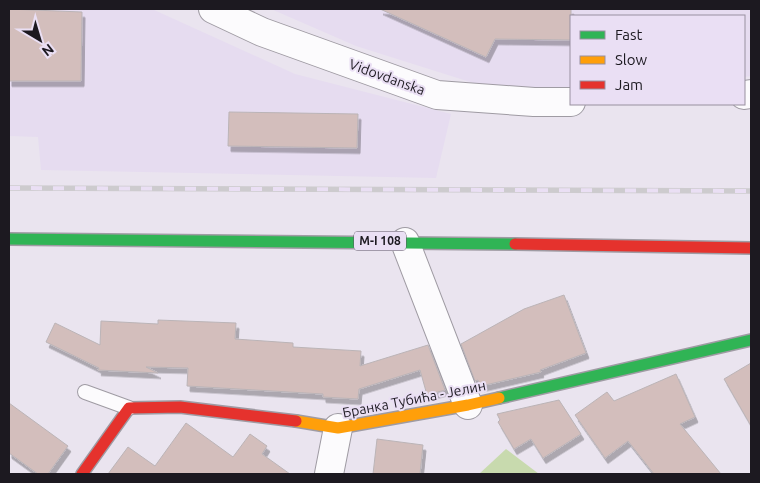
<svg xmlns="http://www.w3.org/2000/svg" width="760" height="483" viewBox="0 0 760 483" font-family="Ubuntu,sans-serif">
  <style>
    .built { fill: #e6dcf0 }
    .green { fill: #c8daae }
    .building { fill: #d3bebc; stroke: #bbb4b7; filter: url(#shadow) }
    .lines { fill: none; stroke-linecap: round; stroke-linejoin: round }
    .lane-casing { stroke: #9f9ba3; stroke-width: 16 }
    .street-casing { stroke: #9f9ba3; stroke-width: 30 }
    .fast-casing { stroke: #9f9ba3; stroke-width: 14 }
    .slow-casing { stroke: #9f9ba3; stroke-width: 14 }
    .jam-casing { stroke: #9f9ba3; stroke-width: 14 }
    .lane { stroke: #fcfbfd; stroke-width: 14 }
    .street { stroke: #fcfbfd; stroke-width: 28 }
    .fast { stroke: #30b455; stroke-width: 11 }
    .slow { stroke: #ff9f0a; stroke-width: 11 }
    .jam { stroke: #e5322d; stroke-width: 11 }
    .rail-casing { stroke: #cdcbce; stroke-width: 5.5 }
    .rail { stroke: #eadff4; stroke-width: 4; stroke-dasharray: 11; stroke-linecap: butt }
    .labels { text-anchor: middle; stroke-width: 4; stroke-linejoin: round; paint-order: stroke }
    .shield { fill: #eadff4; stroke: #5a5460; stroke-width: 1 }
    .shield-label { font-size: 12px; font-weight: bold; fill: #1c1920 }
    .street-label { font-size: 14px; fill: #1c1920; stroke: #eadff4 }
  </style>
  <defs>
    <filter id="shadow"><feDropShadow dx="3" dy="5.5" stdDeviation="0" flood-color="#0004"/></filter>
  </defs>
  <rect width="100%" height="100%" fill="#eae4ef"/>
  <path class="built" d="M9,9H152L295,74L451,114L436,178L41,170L38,137L9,136Z
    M271,9H751V76L744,77V16H571V89L486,87L356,46Z"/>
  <path class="green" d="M506,449L539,474H479Z"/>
  <path class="building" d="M9,9L82,12L81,81H9Z
    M380,9H571V40L495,39L486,57Z
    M229,112L358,114L357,148L228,146Z
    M564,295L586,353L540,370L541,372L481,386L478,380L475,381L461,344L524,309Z
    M158,320L236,323L235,339L293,343V347L361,351L360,366L428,345L445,390L427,395L420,370L359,389L358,399L323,397V394L187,386L188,368L146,367L158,373L98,370L99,368L46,342L55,323L100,345L101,321L158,324Z
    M751,363V426L724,379Z
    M676,374L695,417L680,424L721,474H654L628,441L605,458L575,415L607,392L614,401Z
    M559,400L581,434L543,458L531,439L514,449L498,422L500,420L497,414Z
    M9,403L68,446L48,474H38L9,453Z
    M186,423L233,457L250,434L267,446L262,454L290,474H108L128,447L155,466Z
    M377,439L423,445L420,474H373Z"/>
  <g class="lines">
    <g class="lane-casing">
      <path id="lane" d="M85,392L129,408"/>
    </g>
    <g class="street-casing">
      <path id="street" d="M213,9L262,32L437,95L534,102H571
        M744,95L751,94
        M405,242L468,405
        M329,474L338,428"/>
    </g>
    <g class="fast-casing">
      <path id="fast" d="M9,239L515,244
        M499,398L751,340"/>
    </g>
    <g class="slow-casing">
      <path id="slow" d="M296,421L338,428L468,405L499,398"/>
    </g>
    <g class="jam-casing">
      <path id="jam" d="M515,244L751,248
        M82,474L129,408L180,407L296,421"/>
    </g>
    <use href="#lane" class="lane"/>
    <use href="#street" class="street"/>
    <use href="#fast" class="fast"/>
    <use href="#slow" class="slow"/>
    <use href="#jam" class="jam"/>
    <g class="rail-casing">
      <path id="rail" d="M9,188L751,191"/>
    </g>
    <use href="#rail" class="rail"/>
  </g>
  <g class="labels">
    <rect class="shield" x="354" y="231.5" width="52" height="19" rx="4"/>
    <g class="shield-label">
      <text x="380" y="245">M-I 108</text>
    </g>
    <g class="street-label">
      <text transform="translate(387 77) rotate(20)" y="5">Vidovdanska</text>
      <text transform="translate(414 399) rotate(-11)" y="5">Бранка Тубића - Јелин</text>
    </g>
  </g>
  <rect width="760" height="483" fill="none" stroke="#1c1920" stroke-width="20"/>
  <rect x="570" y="15" width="175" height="90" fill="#eadff4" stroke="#98909f"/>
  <rect x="580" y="31" width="25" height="8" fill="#30b455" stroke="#98909f"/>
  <text x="615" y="40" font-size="15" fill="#1c1920">Fast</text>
  <rect x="580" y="56" width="25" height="8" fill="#ff9f0a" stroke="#98909f"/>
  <text x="615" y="65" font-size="15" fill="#1c1920">Slow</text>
  <rect x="580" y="81" width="25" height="8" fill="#e5322d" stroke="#98909f"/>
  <text x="615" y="90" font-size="15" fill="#1c1920">Jam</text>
  <g transform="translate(40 40) rotate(142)" stroke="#eadff4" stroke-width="4" paint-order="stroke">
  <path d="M0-4L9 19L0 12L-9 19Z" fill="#1c1920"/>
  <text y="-8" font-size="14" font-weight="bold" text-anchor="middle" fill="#1c1920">N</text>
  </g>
</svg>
